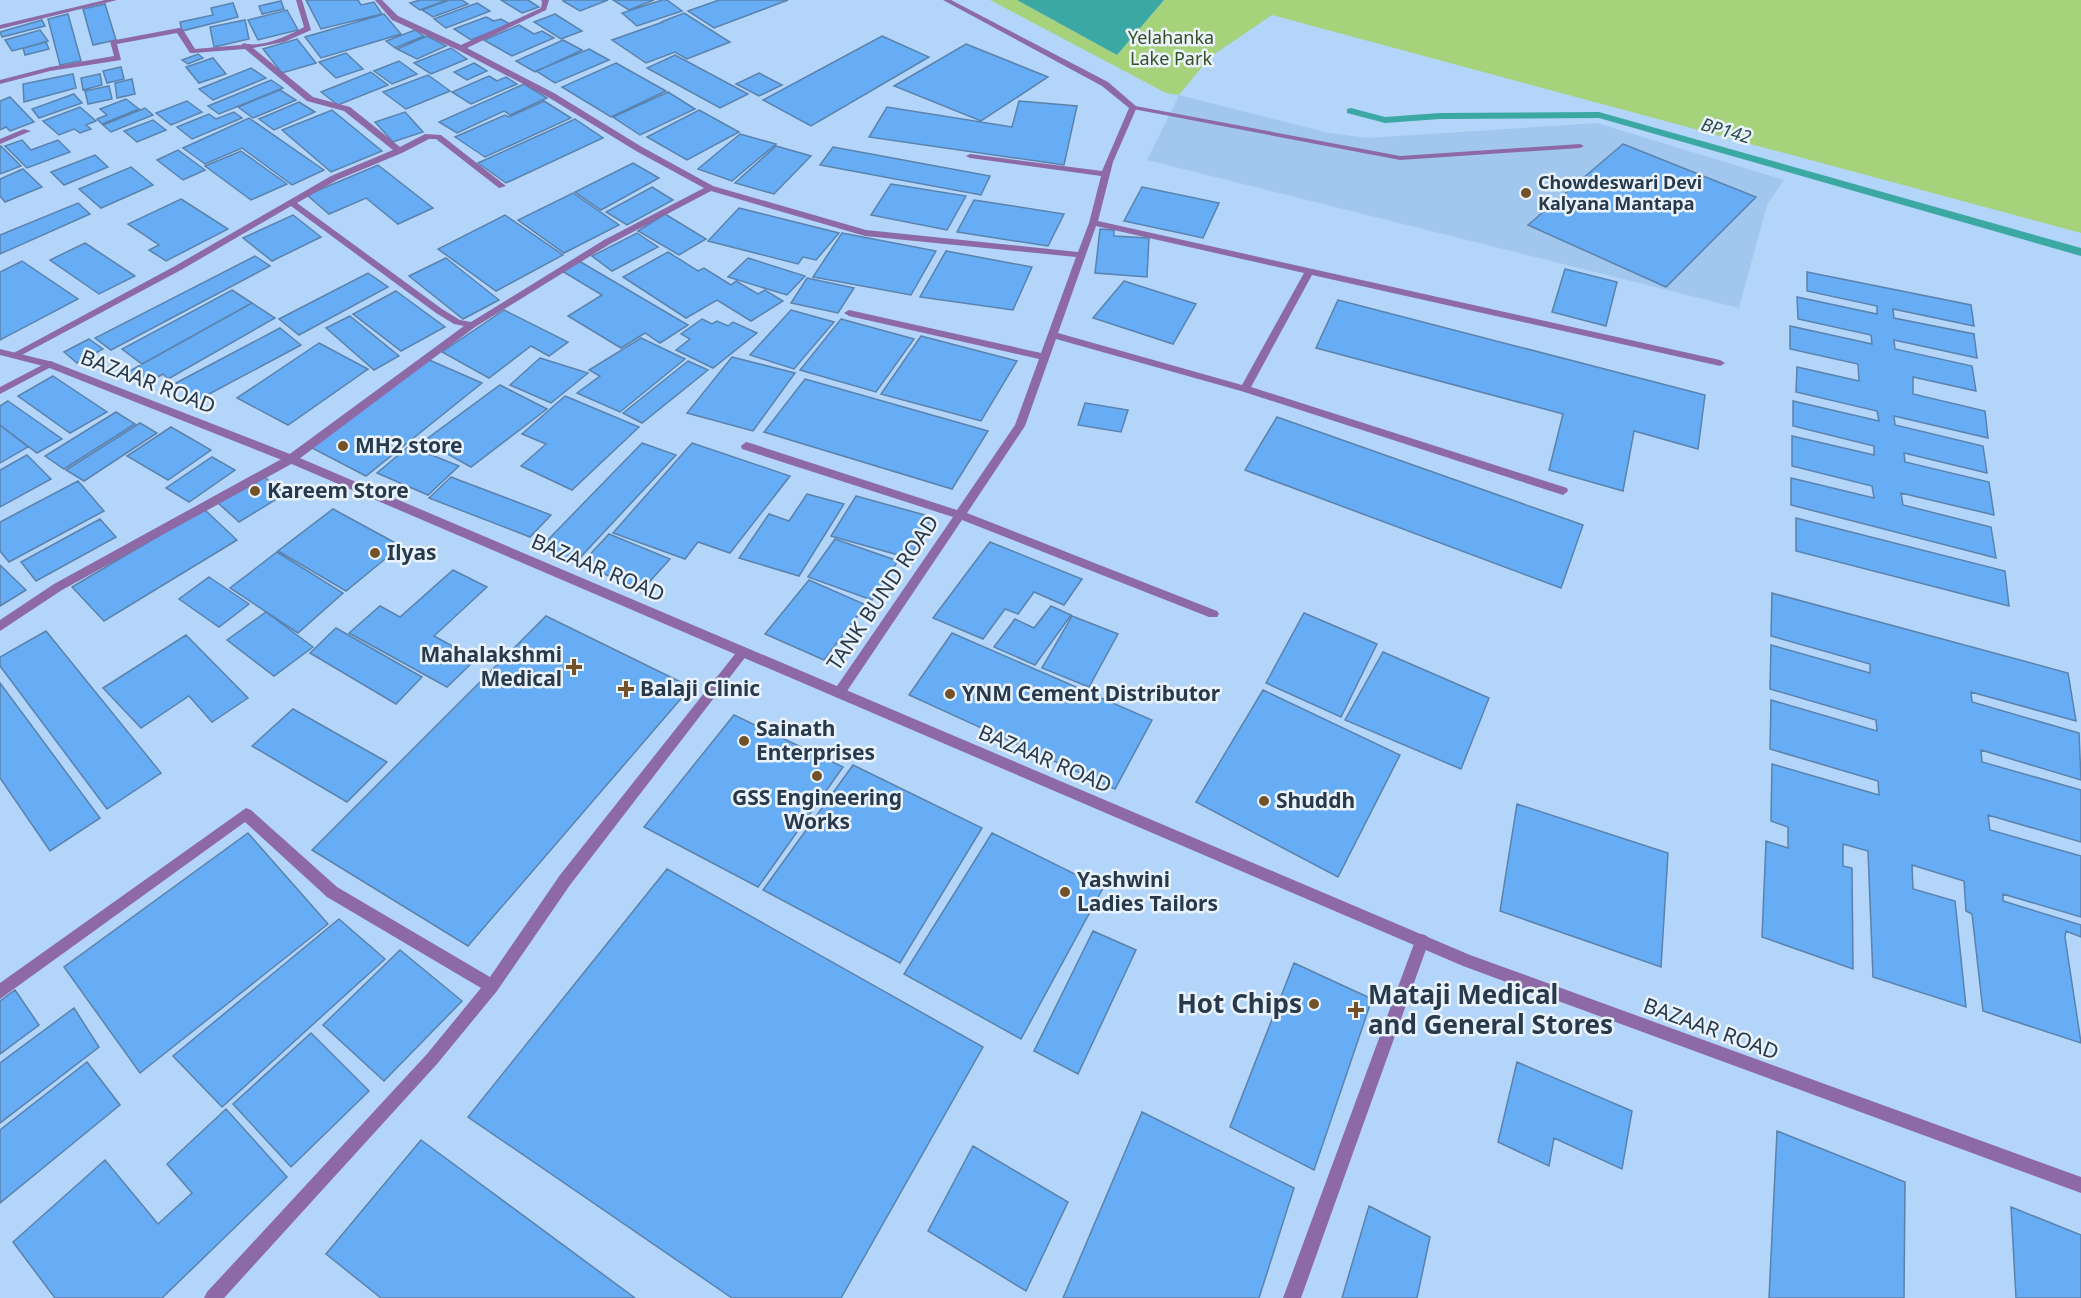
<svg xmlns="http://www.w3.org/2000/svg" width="2081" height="1298" viewBox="0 0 2081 1298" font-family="'Noto Sans',sans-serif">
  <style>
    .built { fill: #a2c7ef }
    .green { fill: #a5d27a }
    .water { fill: #3ca8a3 }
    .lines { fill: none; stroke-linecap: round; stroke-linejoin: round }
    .stream { fill: #3ca8a3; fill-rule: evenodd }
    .building { fill: #66adf6; stroke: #5a82ac; stroke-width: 1.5 }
    .service { fill: #8d69a6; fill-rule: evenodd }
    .minor { fill: #8d69a6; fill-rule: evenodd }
    .tertiary { fill: #8d69a6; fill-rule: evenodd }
    .poi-dot { fill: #735229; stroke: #eaf3fc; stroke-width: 2 }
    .labels { text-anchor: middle; stroke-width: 5; stroke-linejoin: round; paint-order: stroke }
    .far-park-label { font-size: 18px; fill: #374e1f; stroke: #eaf3fc }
    .far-water-label { font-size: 18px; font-style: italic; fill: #2b4c4a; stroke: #eaf3fc }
    .far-poi-label { font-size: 18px; font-weight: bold; fill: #28394c; stroke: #eaf3fc; text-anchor: start }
    .street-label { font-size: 21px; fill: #28394c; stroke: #eaf3fc }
    .poi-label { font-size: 21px; font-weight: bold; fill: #28394c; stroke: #eaf3fc; text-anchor: start }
    .near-poi-label { font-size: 26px; font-weight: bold; fill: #28394c; stroke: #eaf3fc; text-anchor: start }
  </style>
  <rect width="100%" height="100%" fill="#b3d5fa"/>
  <path class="built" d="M1179,95L1329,133L1368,138L1597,123L1784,180L1767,205L1739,308L1147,160Z"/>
  <path class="green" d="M990,0H1017L1117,55L1164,0H2081V233L1272,15L1210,57L1179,95L1166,93Z"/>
  <path class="water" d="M1017,0H1164L1117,55Z"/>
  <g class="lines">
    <path class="stream" d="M1351,108L1385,117L1440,113L1599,112L2081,248V256L1599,118L1440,119L1385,123L1347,113V109Z"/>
  </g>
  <path class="building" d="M306,0H358L361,5L374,2L382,14L321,29Z
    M420,0H447L420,10L410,3Z
    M449,0H462L468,4L433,17L422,10Z
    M501,0H528L539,7L522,13Z
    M566,0H608L580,11L563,1Z
    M613,0H654L629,10Z
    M662,0H667L682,11L637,26L622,13Z
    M719,0H788L714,28L688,11Z
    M281,1L284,9L262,14L259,6Z
    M233,3L238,17L182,31L180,22L213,15L211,8Z
    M477,3L490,11L446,28L434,19Z
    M105,4L116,40L93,45L83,9Z
    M287,10L298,30L258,40L248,20Z
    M684,13L730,42L687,59L675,52L646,63L612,40L663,22H661Z
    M68,14L81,61L60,65L48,19Z
    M384,14L401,34L321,58L305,37Z
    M555,14L582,31L561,39L534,22Z
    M486,17L494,21L501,19L510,24L471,40L454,29Z
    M42,20L45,26L2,37L0,32Z
    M245,20L249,39L214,47L210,27Z
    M519,25L534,34L542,31L554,38L512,56L484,40Z
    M40,30L48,41L24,48L46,42L49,49L25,55L23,48L12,51L5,40Z
    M415,30L424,36L395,48L386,41Z
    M427,36L446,46L417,59L397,49Z
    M882,36L929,57L811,126L763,100Z
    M297,39L316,63L282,73L263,49Z
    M563,40L582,50L535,72L516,61Z
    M966,44L1048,77L981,121L894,86Z
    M451,48L467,59L431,74L414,63Z
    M589,49L609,60L555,83L536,71Z
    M346,53L363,69L336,78L319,62Z
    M198,54L203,58L188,64L182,60Z
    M675,55L748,94L720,108L647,68Z
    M213,58L226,74L199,83L186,67Z
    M399,61L417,74L392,84L374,71Z
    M474,63L487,71L467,80L454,72Z
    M616,63L666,91L611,117L562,87Z
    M121,67L124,79L107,83L103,71Z
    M251,68L266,78L213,100L199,89Z
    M371,72L388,85L338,105L321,92Z
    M759,73L782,85L759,96L736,84Z
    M73,74L76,88L24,102L23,84Z
    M100,74L102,85L83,90L81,78Z
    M428,75L450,91L406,109L383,92Z
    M489,76L497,81L506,77L517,84L471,104L452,92Z
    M132,79L135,94L117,98L115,83Z
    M271,80L283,88L219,114L208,106Z
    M524,84L547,98L510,115L504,111L457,133L439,122Z
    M109,86L112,99L88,104L85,91Z
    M280,90L296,100L253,118L238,107Z
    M668,92L695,109L640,135L613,117Z
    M74,94L82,103L39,118L32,109Z
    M10,97L34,122L10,131L6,127L0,130V101Z
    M126,99L139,109L102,124L97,119L107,115L100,109Z
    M187,101L202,112L171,125L156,113Z
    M544,101L571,118L485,157L455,137L505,115L509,117Z
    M1019,101L1077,106L1064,165L869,137L887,107L1012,127Z
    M299,102L315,112L274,130L259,119Z
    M80,107L96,121L86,125L91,129L80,133L74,129L59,135L43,121Z
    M145,108L153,115L111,132L103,125Z
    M332,110L382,151L331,172L282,130Z
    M699,110L739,132L687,160L647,137Z
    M234,112L242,118L192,139L177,127L209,114L216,119Z
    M405,112L423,132L393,142L375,122Z
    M249,118L324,170L292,185L242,148L205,164L183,148Z
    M575,119L603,138L506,183L478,163Z
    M153,120L166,130L137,142L124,131Z
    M740,134L776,144L732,181L698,169Z
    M22,140L31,150L58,140L70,152L27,168L5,146Z
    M1623,144L1756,197L1666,287L1528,225Z
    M0,146H1L21,166L0,174Z
    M776,146L811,156L774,194L735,183Z
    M833,147L990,176L981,195L820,165Z
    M178,150L205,170L183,180L157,160Z
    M241,151L287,184L251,200L205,166Z
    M95,155L108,167L64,185L51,172Z
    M633,163L659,178L601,210L575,192Z
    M378,165L433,208L398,224L366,198L329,214L307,195Z
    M131,167L153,185L101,208L79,189Z
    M23,169L42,187L5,202L0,196V179Z
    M891,184L966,196L947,230L871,215Z
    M652,187L673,200L627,225L606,212Z
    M1142,187L1219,203L1203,238L1124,221Z
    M573,193L619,225L564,253L518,220Z
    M181,199L228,229L166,261L149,250L159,245L128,224Z
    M974,200L1064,214L1048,246L957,232Z
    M78,203L90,214L0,254V235Z
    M739,208L839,233L816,260L803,257L798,264L708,241Z
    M665,214L706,239L679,255L638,231Z
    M293,215L321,237L272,261L243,238Z
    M505,215L563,255L496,291L438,249Z
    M1100,229L1114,230V236L1149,238L1147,277L1095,273Z
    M637,233L658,247L612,271L592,256Z
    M842,233L936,251L911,295L813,277Z
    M85,243L135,276L99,294L50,260Z
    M946,251L1032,267L1013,310L920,297Z
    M668,252L698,271L704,268L731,285L736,281L758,294L765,290L783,301L751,321L717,300L686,318L623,277Z
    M255,256L270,266L111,350L95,338Z
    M446,258L499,300L463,319L409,276Z
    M748,258L805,276L787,295L728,277Z
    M22,261L78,299L0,340V272Z
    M579,261L688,325L660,343L645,333L621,348L568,316L602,295L562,271Z
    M1565,269L1617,282L1606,326L1552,312Z
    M1807,272L1971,305L1974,326L1893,309L1894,318L1974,334L1977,358L1894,340L1895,349L1972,366L1976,391L1913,377V394L1985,411L1988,438L1894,416L1895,425L1983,446L1987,473L1904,453L1905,462L1989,482L1994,515L1901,493L1903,505L1991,527L1996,558L1791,505V478L1874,498L1872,486L1792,466V436L1874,455V446L1793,426V401L1879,421L1877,411L1796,392L1797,367L1859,381L1858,364L1790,349V326L1872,344L1871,335L1798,319L1797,297L1877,314V306L1807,291Z
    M368,273L388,287L299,335L279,319Z
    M807,278L854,288L838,313L791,303Z
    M1124,281L1196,304L1173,344L1093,318Z
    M232,290L252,303L142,364L122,349Z
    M396,291L445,327L401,351L353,314Z
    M1338,300L1705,395L1698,449L1634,431L1623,491L1549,470L1563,414L1316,348Z
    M252,303L275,318L168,379L163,374L144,385L126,373Z
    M504,310L568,342L549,356L531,346L489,378L442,352Z
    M791,310L834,322L794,369L750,355Z
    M350,316L399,356L374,370L326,328Z
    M702,319L712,324L717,321L728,326L733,322L757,333L713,368L676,350L690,339L681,334Z
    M841,319L914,339L876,392L800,370Z
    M280,328L301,345L196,401L176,383Z
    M921,336L1017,361L981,421L881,394Z
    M641,338L685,359L620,412L577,393L600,376L589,370Z
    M89,339L103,349L77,363L64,352Z
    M319,343L368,369L288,425L237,398Z
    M732,357L795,373L753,431L687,413Z
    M540,358L588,373L551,403L510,385Z
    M427,359L482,383L366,476L310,447Z
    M688,361L708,370L642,423L623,413Z
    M53,376L107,412L70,433L18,396Z
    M805,379L988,431L952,489L764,432Z
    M500,385L547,409L471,467L424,441Z
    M565,396L639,427L572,490L521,466L546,444L522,434Z
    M8,401L62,439L37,453L0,425V406Z
    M1085,403L1128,410L1121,432L1078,425Z
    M116,412L135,424L64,469L45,456Z
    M1277,417L1583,525L1561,588L1245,470Z
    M140,423L157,433L84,481L66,470Z
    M0,425L28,447L0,463Z
    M171,427L211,450L168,480L127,456Z
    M642,443L676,455L576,562L540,548Z
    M692,443L790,476L730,553L698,542L685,559L613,533Z
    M409,446L459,466L428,495L377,473Z
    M27,455L51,479L0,507V470Z
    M212,457L235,470L189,502L166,488Z
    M262,475L285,494L239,522L217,502Z
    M451,477L551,515L530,537L429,498Z
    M78,481L104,511L9,562L0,551V522Z
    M807,494L844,504L799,576L739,558L769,514L789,521Z
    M856,496L932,517L909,558L831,536Z
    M204,509L237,540L104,621L72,587Z
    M333,509L401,546L346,591L278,551Z
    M1796,518L2005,571L2009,606L1796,551Z
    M100,519L116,537L36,581L21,562Z
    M609,534L670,559L642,590L581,564Z
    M835,539L898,561L872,600L808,577Z
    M990,542L1082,579L1064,605L1034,592L1018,614L1005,609L983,639L933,618Z
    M277,552L343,593L298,633L230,588Z
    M0,565L26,590L0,606Z
    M453,570L487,587L434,636L476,659L447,687L349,633L380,606L400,617Z
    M209,577L249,604L219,627L179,599Z
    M809,580L866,605L824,660L765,634Z
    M1772,593L2068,673L2076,721L1971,692L1972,702L2079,733L2081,780L1981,750L1982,762L2081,790V842L1988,815L1990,830L2081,856V917L2003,894V901L2081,925V937L2066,931L2065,937L2081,1043L1983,1011L1972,914L1966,911L1964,881L1912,865L1913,889L1955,901L1966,1007L1873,977L1868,851L1843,844V866L1852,868L1853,969L1762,937L1766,841L1788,848V827L1771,821L1772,764L1879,795L1878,781L1770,749L1771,700L1877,731L1876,720L1770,689L1771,645L1870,673V664L1771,636Z
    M1051,606L1071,615L1035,665L994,647L1015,619L1034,628Z
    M266,612L313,647L274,676L227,640Z
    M1304,613L1377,644L1341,717L1266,683Z
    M546,616L691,687L468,946L312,850Z
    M1072,616L1118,634L1089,687L1042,668Z
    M336,628L422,677L396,704L310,653Z
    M46,631L161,773L107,809L0,666V657Z
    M952,633L1152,720L1115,789L909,695Z
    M186,635L248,698L212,722L189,696L141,728L103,688Z
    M1383,652L1489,698L1461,769L1345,720Z
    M0,683L100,818L50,851L0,778Z
    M1263,690L1400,755L1338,877L1196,802Z
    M293,709L387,762L347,802L252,746Z
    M734,715L843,767L758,887L644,827Z
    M853,765L982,828L900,963L763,890Z
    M1517,804L1668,853L1661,967L1500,911Z
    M248,833L328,924L140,1073L64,967Z
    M992,833L1103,888L1021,1039L904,974Z
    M667,869L983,1047L841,1298H732L468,1117Z
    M339,919L385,959L222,1107L173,1056Z
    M1093,931L1136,950L1078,1074L1034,1051Z
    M400,950L462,1001L384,1081L323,1025Z
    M1294,963L1372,999L1314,1170L1230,1127Z
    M15,990L39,1025L0,1054V1001Z
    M74,1008L99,1047L0,1123V1063Z
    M311,1033L369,1091L291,1167L233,1104Z
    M87,1062L120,1105L0,1203V1130Z
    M1517,1062L1632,1111L1622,1169L1554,1138L1549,1166L1498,1142Z
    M226,1109L287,1177L162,1298H55L13,1242L105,1160L158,1224L192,1193L167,1164Z
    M1142,1112L1294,1188L1259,1298H1063Z
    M1777,1131L1905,1182L1904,1298H1769Z
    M421,1140L635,1298H381L326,1254Z
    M973,1146L1068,1202L1026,1291L928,1231Z
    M1369,1206L1430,1237L1417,1298H1342Z
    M2011,1207L2081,1235V1298H2016Z"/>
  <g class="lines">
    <path class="service" d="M1130,105L1400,156L1580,144L1584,146L1580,148L1400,160L1133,109L1129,107Z"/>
    <path class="minor" d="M105,0H117L0,29V25Z
      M296,0H302L311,30L284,42L253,48L313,97L350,107L400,147L425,134L441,135L506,186L499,188L436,139H429L402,153L337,180L297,203L442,309L460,320L471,322L604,240L704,188L636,151L548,97L458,50L392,20L375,0H382L398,16L461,45L541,8L542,2L541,0H549L546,10L467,48L554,93L642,147L713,186L866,230L1078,252L1089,223L1101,176L970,158L966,156L970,154L1102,171L1129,108L1102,86L943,0H951L1108,82L1137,107L1113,162L1098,221L1720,360L1725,363L1720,366L1312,275L1251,387L1567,488L1568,491L1563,495L1241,391L1056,339L1025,426L967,513L1217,611L1219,614L1217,617H1209L962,520L843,697L839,698L835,697L833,693L835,689L953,517L742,449L741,446L746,442L750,443L957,510L1015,425L1039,359L849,316L844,313L849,310L1041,353L1076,257L865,236L711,191L610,244L475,327L295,462L62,590L0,631V620L54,584L287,456L464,326L454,324L436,313L291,206L181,270L18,357H12L10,355L175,266L331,176L393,150L344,111L307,101L245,49L193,53H190L177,33L117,44L121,60L50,71L0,84V80L50,67L114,56L110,41L179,28H182L195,49L241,45L244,43C260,49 290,35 304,27ZM1096,226L1304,273L1242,385L1058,333Z
      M24,129L31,131L0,144V139Z
      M50,361L53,362V366L0,394V387Z
      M743,647L747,649L749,652L747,655L570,885L497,991L437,1064L224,1298H204L207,1292L427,1054L481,988L327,897L245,822L0,999V983L246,808L251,810L337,887L490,977L560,875L739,649Z
      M1422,934L1427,936L1429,941L1301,1298H1283L1415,941L1417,936Z"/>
    <path class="tertiary" d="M0,349L53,362L295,456L1470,955L2081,1177V1193L1463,966L287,462L47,367L0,355Z"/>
  </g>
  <g class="poi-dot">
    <circle cx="1526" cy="193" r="6"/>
    <circle cx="343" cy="446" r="6"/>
    <circle cx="255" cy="491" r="6"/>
    <circle cx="375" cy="553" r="6"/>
    <path d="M571 658h6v6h6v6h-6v6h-6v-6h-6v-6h6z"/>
    <path d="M623 680h6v6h6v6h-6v6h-6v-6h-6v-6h6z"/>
    <circle cx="950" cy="694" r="6"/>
    <circle cx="744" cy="741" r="6"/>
    <circle cx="817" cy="776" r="6"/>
    <circle cx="1264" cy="801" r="6"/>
    <circle cx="1065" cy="892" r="6"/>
    <circle cx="1314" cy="1004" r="6"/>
    <path d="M1353 1001h6v6h6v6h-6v6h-6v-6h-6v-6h6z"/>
  </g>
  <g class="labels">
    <g class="far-park-label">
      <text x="1171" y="44">Yelahanka<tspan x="1171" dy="21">Lake Park</tspan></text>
    </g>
    <g class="far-water-label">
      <text transform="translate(1726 131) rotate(16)" y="6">BP142</text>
    </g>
    <g class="far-poi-label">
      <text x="1538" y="189">Chowdeswari Devi<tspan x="1538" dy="21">Kalyana Mantapa</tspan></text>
    </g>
    <g class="street-label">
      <text transform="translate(148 382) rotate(21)" y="7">BAZAAR ROAD</text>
      <text transform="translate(598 568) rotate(23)" y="7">BAZAAR ROAD</text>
      <text transform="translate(883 593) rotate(-56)" y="7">TANK BUND ROAD</text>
      <text transform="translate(1045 759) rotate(23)" y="7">BAZAAR ROAD</text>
      <text transform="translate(1711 1029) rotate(20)" y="7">BAZAAR ROAD</text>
    </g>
    <g class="poi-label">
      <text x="355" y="453">MH2 store</text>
      <text x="267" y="498">Kareem Store</text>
      <text x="387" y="560">Ilyas</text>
      <text x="562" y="662" text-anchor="end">Mahalakshmi<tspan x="562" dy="24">Medical</tspan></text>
      <text x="640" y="696">Balaji Clinic</text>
      <text x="962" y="701">YNM Cement Distributor</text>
      <text x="756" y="736">Sainath<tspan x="756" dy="24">Enterprises</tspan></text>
      <text x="817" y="805" text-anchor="middle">GSS Engineering<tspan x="817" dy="24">Works</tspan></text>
      <text x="1276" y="808">Shuddh</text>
      <text x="1077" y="887">Yashwini<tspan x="1077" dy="24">Ladies Tailors</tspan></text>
    </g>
    <g class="near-poi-label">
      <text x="1368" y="1004">Mataji Medical<tspan x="1368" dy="30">and General Stores</tspan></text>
      <text x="1302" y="1013" text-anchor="end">Hot Chips</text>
    </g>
  </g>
</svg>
